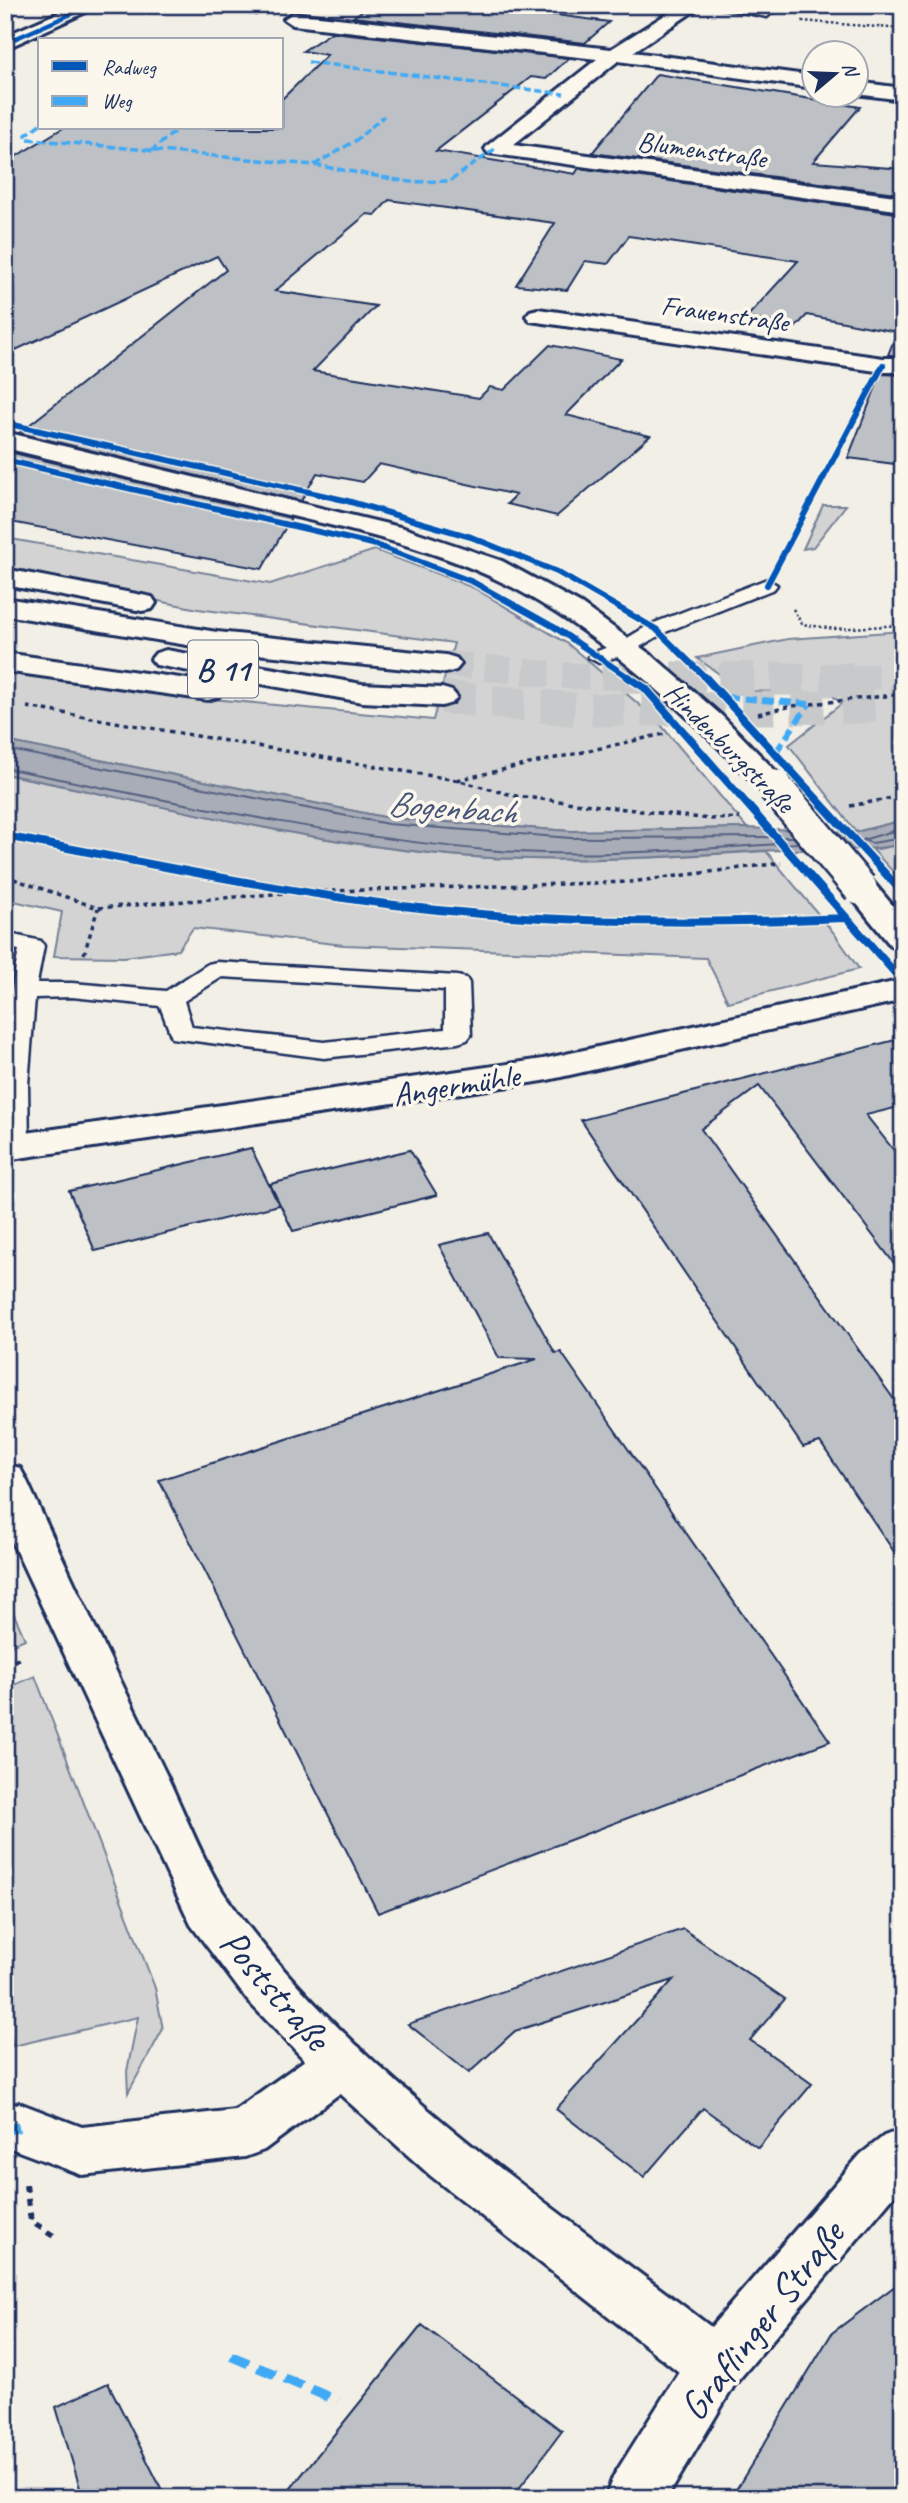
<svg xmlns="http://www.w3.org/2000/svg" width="908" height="2503" viewBox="0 0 908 2503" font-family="Caveat,sans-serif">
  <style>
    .green { fill: #d2d3d2; stroke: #768198; stroke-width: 2 }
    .water { fill: #a9adb7; stroke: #707b93; stroke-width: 2 }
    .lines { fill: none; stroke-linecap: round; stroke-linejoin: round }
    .shore { stroke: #546182; stroke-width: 2 }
    .building { fill: #bdc0c4; stroke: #1b2f5e; stroke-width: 2 }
    .trunk-tunnel-far1 { stroke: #c7c9cb; stroke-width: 26; stroke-dasharray: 26 13; stroke-linecap: butt }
    .trunk-tunnel { stroke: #c7c9cb; stroke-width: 33; stroke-dasharray: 33 17; stroke-linecap: butt }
    .service-casing { stroke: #1b2f5e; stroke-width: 5 }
    .minor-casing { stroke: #1b2f5e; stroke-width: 6 }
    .tertiary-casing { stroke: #1b2f5e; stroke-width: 6 }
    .trunk-casing { stroke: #1b2f5e; stroke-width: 6 }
    .path-far3 { stroke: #1b2f5e; stroke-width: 2.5; stroke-dasharray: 2.5 2.5; stroke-linecap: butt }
    .path-far2 { stroke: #1b2f5e; stroke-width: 3.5; stroke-dasharray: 4.5 4.5; stroke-linecap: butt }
    .path-far1 { stroke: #1b2f5e; stroke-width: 4.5; stroke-dasharray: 5 5; stroke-linecap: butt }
    .path { stroke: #1b2f5e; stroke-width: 6; stroke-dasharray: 7 7; stroke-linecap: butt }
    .service { fill: #fbf7ec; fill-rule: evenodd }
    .minor { fill: #fbf7ec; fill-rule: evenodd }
    .tertiary { fill: #fbf7ec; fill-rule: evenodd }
    .trunk { fill: #fbf7ec; fill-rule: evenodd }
    .tertiary-bridge-casing { stroke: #1b2f5e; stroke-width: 38; stroke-linecap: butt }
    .tertiary-bridge { stroke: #fbf7ec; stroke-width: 33 }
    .quiet-far2 { stroke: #3fa9f5; stroke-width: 3.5; stroke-dasharray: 8 3.5; stroke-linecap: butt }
    .quiet-far1 { stroke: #3fa9f5; stroke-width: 6; stroke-dasharray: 12 6; stroke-linecap: butt }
    .quiet { stroke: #3fa9f5; stroke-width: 10; stroke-dasharray: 19 10; stroke-linecap: butt }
    .cycleway-far2-casing { stroke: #fbf7ec; stroke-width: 7 }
    .cycleway-far1-casing { stroke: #fbf7ec; stroke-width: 9 }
    .cycleway-casing { stroke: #fbf7ec; stroke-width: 11 }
    .cycleway-far2 { stroke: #0057b8; stroke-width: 4.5 }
    .cycleway-far1 { stroke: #0057b8; stroke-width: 6 }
    .cycleway { stroke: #0057b8; stroke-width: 8 }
    .labels { text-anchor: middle; stroke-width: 7; stroke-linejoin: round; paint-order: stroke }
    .far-street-label { font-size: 28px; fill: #1b2f5e; stroke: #fbf7ec }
    .shield { fill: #fbf7ec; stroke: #5e6b89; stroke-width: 2 }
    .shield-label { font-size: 32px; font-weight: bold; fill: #1b2f5e }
    .street-label { font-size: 33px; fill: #1b2f5e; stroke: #fbf7ec }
    .water-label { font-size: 35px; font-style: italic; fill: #465579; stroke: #fbf7ec }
    .near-street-label { font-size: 40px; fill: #1b2f5e; stroke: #fbf7ec }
  </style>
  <rect width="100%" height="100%" fill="#f2efe6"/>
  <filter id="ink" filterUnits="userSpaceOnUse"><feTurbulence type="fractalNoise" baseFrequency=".0143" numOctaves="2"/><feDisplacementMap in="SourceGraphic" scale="14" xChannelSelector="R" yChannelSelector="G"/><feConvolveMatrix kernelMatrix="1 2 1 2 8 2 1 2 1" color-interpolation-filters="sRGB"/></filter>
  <g filter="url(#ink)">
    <path class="green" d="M823,505H846L813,547L803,549Z
      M5,538L270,584L375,550L474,588L568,644L656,719L747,828L571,831L389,818L5,741V670L171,695L433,720L454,643L198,609L5,570Z
      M903,631V820L856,832L789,745L841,704L830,693L743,691L697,658L788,639Z
      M5,774C162,805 331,849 491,858C583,862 674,857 766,851L834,933L859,969L728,1002L706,958L344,945L193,928L178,950L124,957L54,956L62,912L5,899Z
      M903,844V883L873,850Z
      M5,1594L25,1639L5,1648Z
      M35,1676L155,1988L163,2029L128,2093L127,2071L138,2017L13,2046L5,2015V1689Z"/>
    <path class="water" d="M5,741L389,818L571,831L747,828L856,832L903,820V844C856,854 808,848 760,851C670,857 581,862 491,858C331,849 162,805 5,774Z"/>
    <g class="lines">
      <path class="shore" d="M5,749L388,824L571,838L793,837
        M5,768C165,800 323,835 486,850C589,859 694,849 798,843
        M903,828L863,840L872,843L903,838"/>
    </g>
    <path class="building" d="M371,5H481L609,22L585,43L353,17Z
      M332,32L569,58L546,79L531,77L436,151L575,174L579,168L903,214V355H888L897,332L807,315L796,327L746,318L798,261L629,236L608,264L585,261L567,290L516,285L555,223L389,200L375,215L367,214L275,291L376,306L313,371L479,398L490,387L504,390L550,345L621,359L566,415L650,436L557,516L507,504L516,495L379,464L363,482L317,473L301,501L19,433L226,270L217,256L5,355V163L63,128H282V99L327,55L303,51Z
      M657,74L860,107L813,162L903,169V194L592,153Z
      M881,374L903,375V465L848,458Z
      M5,451L141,483L291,518L262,569L5,521Z
      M903,1038V1106L866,1115L903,1162V1275L759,1086L701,1129L903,1412V1565L820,1442L803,1447L581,1120Z
      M251,1148L279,1205L95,1251L69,1191Z
      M410,1150L437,1195L293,1231L270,1184Z
      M488,1233L555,1353L561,1352L830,1741L378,1913L159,1480L537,1359L499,1358L439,1245Z
      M683,1929L785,1999L750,2040L812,2084L758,2148L703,2108L644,2177L556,2109L673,1980L515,2031L469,2073L408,2024Z
      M903,2280V2498H731L832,2333Z
      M422,2325L562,2431L512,2498H283Z
      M108,2383L166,2498H83L56,2407Z"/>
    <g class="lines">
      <path class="trunk-tunnel-far1" d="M446,664L569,676L740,679
        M853,679L903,672"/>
      <path class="trunk-tunnel" d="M621,677L841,680L866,677
        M442,697L580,710L858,707L903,701"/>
      <g class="service-casing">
        <path id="service" d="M665,5H695L697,8L690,12Z
          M708,5L764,8L766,5H781L767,17Z
          M767,579L777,585L774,589L663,633L633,651L599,663L588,657L592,653L619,643L649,625Z
          M5,933L41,941L44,946L37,983H72L166,991L208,964L217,962L457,976L466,978L469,983L471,1035L467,1040L458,1043L324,1058L172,1038L160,1006L72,997L35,998L28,1084L29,1145L25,1151L16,1154L5,1149C5,1082 5,1017 19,950L5,947ZM222,977L445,990V1029L324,1042L192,1027L184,1001Z"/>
      </g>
      <g class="minor-casing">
        <path id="minor" d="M76,5H101L5,49V36Z
          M681,5H703L633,52L814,76V88L618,61L513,145L903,197V211L488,153L485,149L488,145L597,59L293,25L284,19L293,13L611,49Z
          M856,82L903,88V100L856,94Z
          M538,309L883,358H903V372H883L530,321L526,316L530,311Z
          M903,980V1000L543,1081L5,1160V1136L543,1059Z
          M341,2040L359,2047L367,2063L359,2079L264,2150L245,2157L82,2175L5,2146V2108L19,2103L82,2127L235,2110L323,2047Z"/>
      </g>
      <g class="tertiary-casing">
        <path id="tertiary" d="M5,432L404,528L502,561L581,604L654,657L722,716L791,787L786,794L775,796L764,794C692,718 616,646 525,594C448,551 363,533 279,513C187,492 96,470 5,448Z
          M860,878L872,881L903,918V949L891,946L844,888L848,881Z
          M5,1464L20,1468L26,1479C71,1577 117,1675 165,1772C183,1809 205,1866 227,1898C351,2072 543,2199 711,2327L861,2154L884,2136L903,2129V2185L735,2384L667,2498H605L613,2477L679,2372L431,2176L323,2079L248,2001L191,1925L5,1527Z"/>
      </g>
      <g class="trunk-casing">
        <path id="trunk" d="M5,569L142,595L152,597L156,603L152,609L142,611L5,585Z
          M5,598L217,632L446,655L456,658L461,664L456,670L446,673L217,650L5,615Z
          M166,650L362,684L442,688L452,691L457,697L452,703L442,706L362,702L156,665L151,659L156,653Z
          M5,653L208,682L218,685L223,691L218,697L208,700L5,671Z"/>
      </g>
      <path class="path-far3" d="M170,5L257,15
        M802,21L903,29
        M793,609L802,624L834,629L903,625"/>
      <path class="path-far2" d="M27,707L456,780L516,796L709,819L740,818
        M758,714L792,706L903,694
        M457,780L664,734
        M850,806L903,796
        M5,876L98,908L299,892L630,882L781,863
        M84,954L98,908"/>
      <path class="path-far1" d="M5,1665L22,1657"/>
      <path class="path" d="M26,2185L31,2221L58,2239"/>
      <use href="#service" class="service"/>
      <use href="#minor" class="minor"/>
      <use href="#tertiary" class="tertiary"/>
      <use href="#trunk" class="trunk"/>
      <g class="tertiary-bridge-casing">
        <path id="tertiary-bridge" d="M775,787L860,888"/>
      </g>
      <use href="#tertiary-bridge" class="tertiary-bridge"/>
      <path class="quiet-far2" d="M308,62L564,94
        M40,124L26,135L27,139L314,165L410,182L450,181L495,149
        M150,152L179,128
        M314,165L355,141L384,116"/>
      <path class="quiet-far1" d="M726,697L809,704
        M776,752L809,704"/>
      <path class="quiet" d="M5,2130L19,2127
        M231,2356L338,2401"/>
      <g class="cycleway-far2-casing">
        <path id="cycleway-far2" d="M5,43L92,5"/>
      </g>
      <g class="cycleway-far1-casing">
        <path id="cycleway-far1" d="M5,423L344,500L471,537L557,572L656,629L707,679
          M5,460L376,545L473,582L554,627L631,679
          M767,585L883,365"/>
      </g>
      <g class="cycleway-casing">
        <path id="cycleway" d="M628,677L645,688L903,982
          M705,677L903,893
          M5,836C149,863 292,895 438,910C573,924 709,924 845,918"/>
      </g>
      <use href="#cycleway-far2" class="cycleway-far2"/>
      <use href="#cycleway-far1" class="cycleway-far1"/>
      <use href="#cycleway" class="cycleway"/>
    </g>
  </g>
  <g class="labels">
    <g class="far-street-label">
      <text transform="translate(702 149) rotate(8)" y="10">Blumenstraße</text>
      <text transform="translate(725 313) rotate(8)" y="10">Frauenstraße</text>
      <text transform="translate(730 747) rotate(45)" y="10">Hindenburgstraße</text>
    </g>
    <rect class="shield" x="188" y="640.5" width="70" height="57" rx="5"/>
    <g class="shield-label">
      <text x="223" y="680">B 11</text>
    </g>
    <g class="street-label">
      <text transform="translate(456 1084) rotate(-9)" y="12">Angermühle</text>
    </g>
    <g class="water-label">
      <text transform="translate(452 807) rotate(4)" y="12">Bogenbach</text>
    </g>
    <g class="near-street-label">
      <text transform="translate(276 1989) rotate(49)" y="14">Poststraße</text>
      <text transform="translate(761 2320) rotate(-52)" y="14">Graflinger Straße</text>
    </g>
  </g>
  <rect width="908" height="2503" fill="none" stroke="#fbf7ec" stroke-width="28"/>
  <rect x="14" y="14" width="880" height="2475" fill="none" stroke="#1b2f5e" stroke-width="2.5" filter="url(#ink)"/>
  <rect x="38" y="38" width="245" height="91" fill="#fbf7ec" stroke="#a1a7b3" stroke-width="2"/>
  <rect x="52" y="61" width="35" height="10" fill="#0057b8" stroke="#a1a7b3" stroke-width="2"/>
  <text x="102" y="74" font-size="21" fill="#1b2f5e">Radweg</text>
  <rect x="52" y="96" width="35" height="10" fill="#3fa9f5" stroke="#a1a7b3" stroke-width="2"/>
  <text x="102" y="108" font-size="21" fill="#1b2f5e">Weg</text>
  <g transform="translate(835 74) rotate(71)"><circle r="33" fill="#fbf7ec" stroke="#a1a7b3" stroke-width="2"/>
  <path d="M0-5L12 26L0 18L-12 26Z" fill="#1b2f5e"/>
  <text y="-10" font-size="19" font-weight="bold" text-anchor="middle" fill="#1b2f5e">N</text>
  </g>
</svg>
